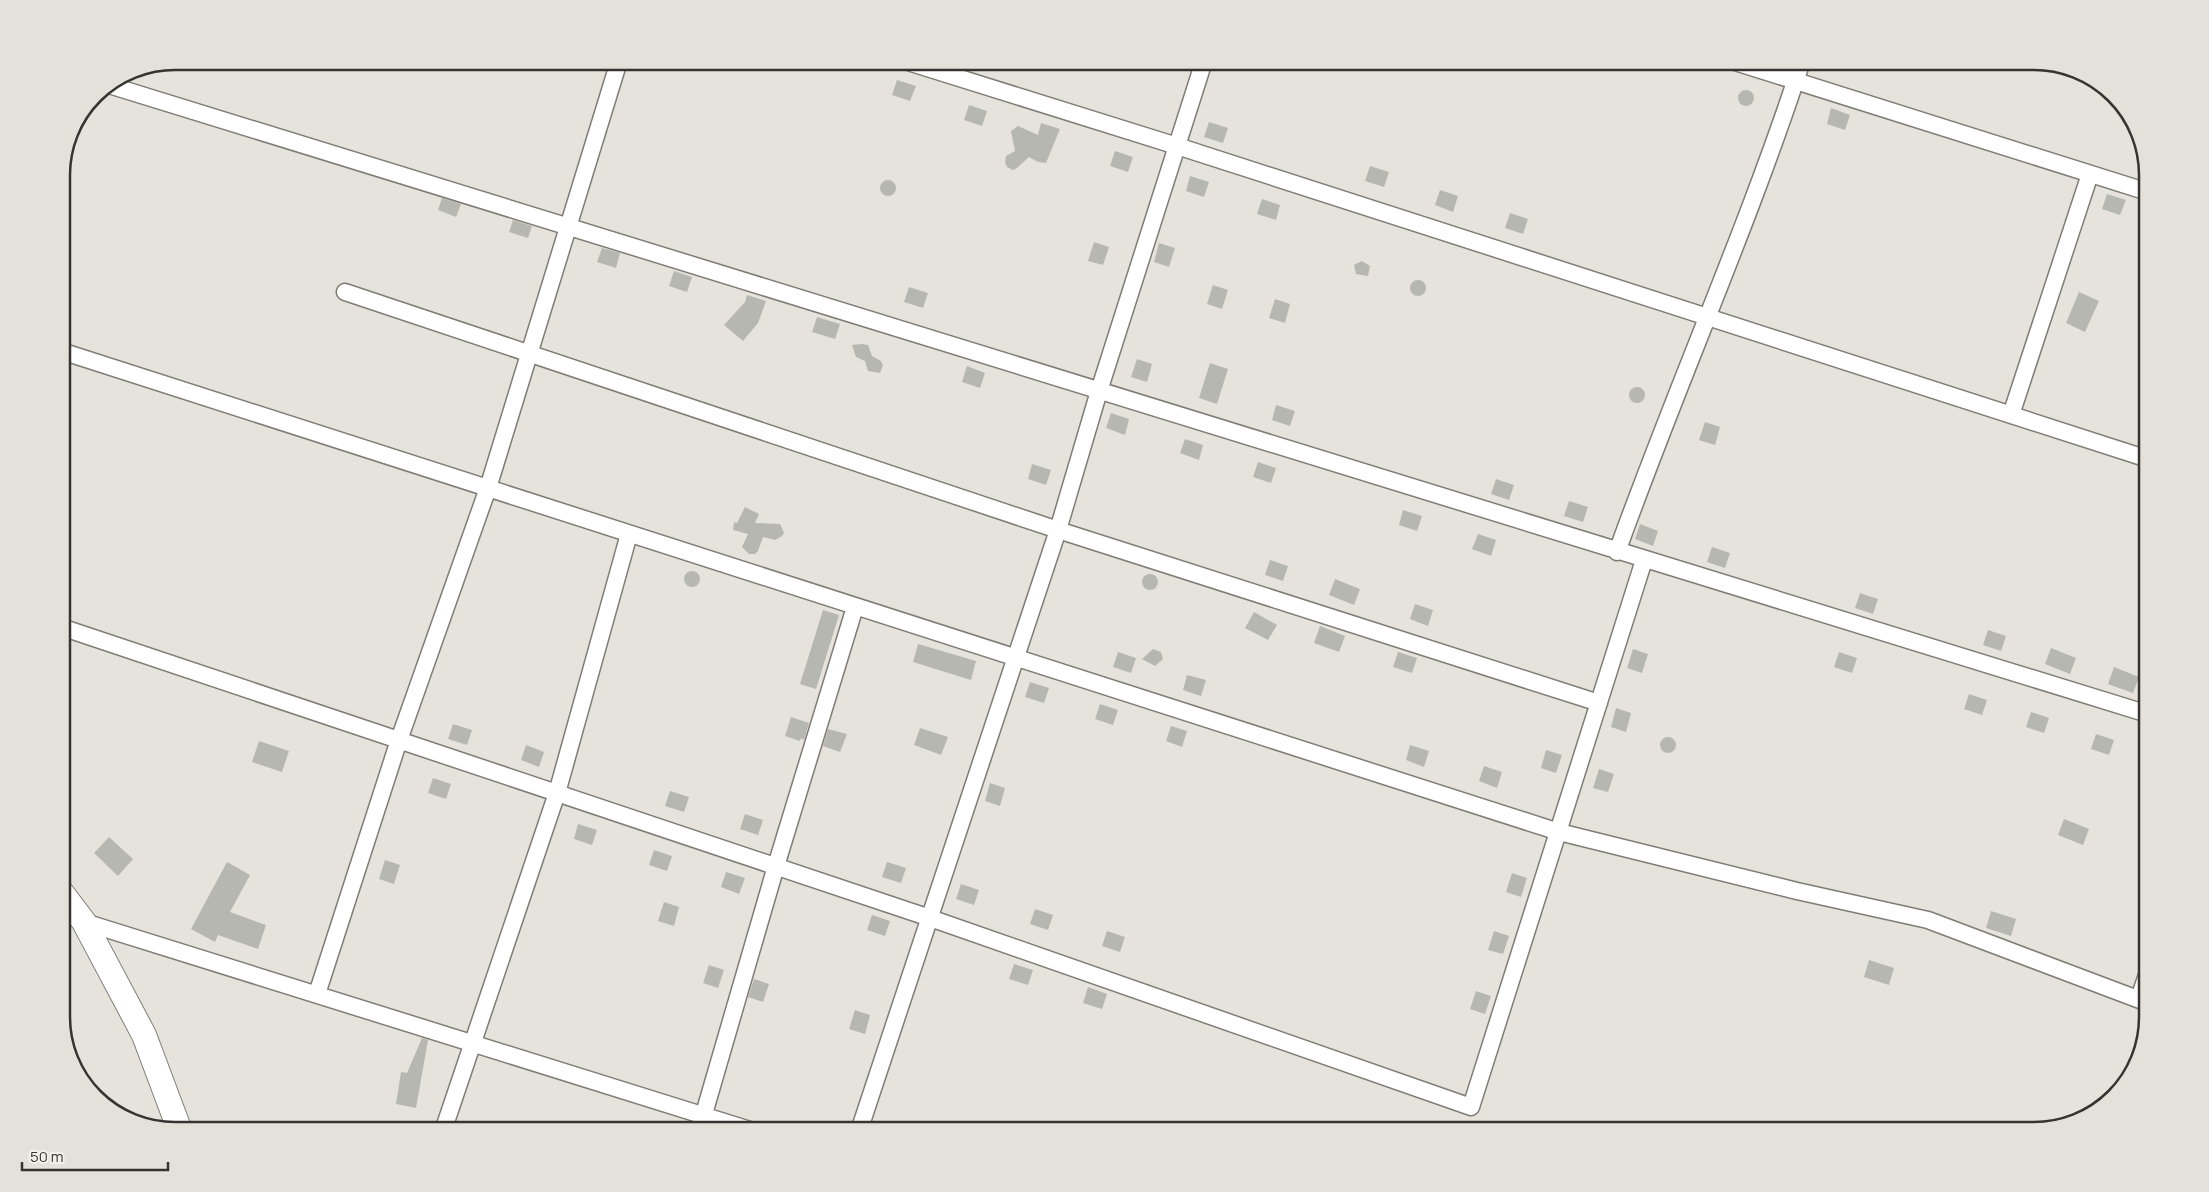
<svg xmlns="http://www.w3.org/2000/svg" width="2209" height="1192" viewBox="0 0 2209 1192" font-family="Manrope,sans-serif">
  <style>
    .building { fill: #b6b7b0 }
    .lines { fill: none; stroke-linecap: round; stroke-linejoin: round }
    .minor-casing { stroke: #7f7c76; stroke-width: 19 }
    .secondary-casing { stroke: #7f7c76; stroke-width: 26 }
    .minor { stroke: #fff; stroke-width: 16 }
    .secondary { stroke: #fff; stroke-width: 24 }
    .rim { fill: none; stroke: #353431; stroke-width: 2.5 }
  </style>
  <rect width="100%" height="100%" fill="#e6e3dc"/>
  <path class="building" d="M897,80L916,86L910,101L892,95Z
    M1738 98a8 8 0 1 1 16 0a8 8 0 1 1-16 0Z
    M969,105L987,111L982,126L964,120Z
    M1831,108L1850,115L1845,130L1827,124Z
    M1209,122L1228,128L1223,143L1204,137Z
    M1041,123L1060,129L1046,163L1038,162L1029,157L1017,168L1013,170L1007,167L1005,162L1006,156L1015,151L1011,131L1018,126L1038,135Z
    M1115,151L1133,157L1128,172L1110,166Z
    M1370,166L1389,172L1384,187L1365,181Z
    M1190,176L1209,182L1204,197L1186,191Z
    M880 188a8 8 0 1 1 16 0a8 8 0 1 1-16 0Z
    M1440,190L1458,196L1453,212L1435,205Z
    M2107,194L2126,200L2120,215L2102,209Z
    M442,198L461,204L456,217L438,210Z
    M1262,199L1280,205L1276,220L1257,214Z
    M1510,213L1528,219L1523,234L1505,228Z
    M513,220L532,226L528,238L509,232Z
    M1094,242L1109,247L1103,265L1088,261Z
    M1159,243L1175,248L1169,267L1154,262Z
    M602,248L620,253L616,268L597,262Z
    M1362,261L1370,266L1368,276L1356,274L1354,265Z
    M674,271L692,277L687,292L669,286Z
    M1410 288a8 8 0 1 1 16 0a8 8 0 1 1-16 0Z
    M1213,285L1228,290L1222,309L1207,304Z
    M909,287L928,293L923,308L904,302Z
    M2079,292L2099,301L2085,332L2066,323Z
    M747,295L766,301L758,323L743,341L724,325L745,302Z
    M1275,299L1290,304L1285,323L1269,318Z
    M817,317L840,324L835,339L812,332Z
    M862,344L868,345L872,356L881,361L883,365L880,373L868,371L865,361L856,357L852,345Z
    M1137,359L1152,364L1147,382L1131,377Z
    M1210,363L1228,369L1217,404L1199,398Z
    M967,366L985,373L980,388L962,382Z
    M1629 395a8 8 0 1 1 16 0a8 8 0 1 1-16 0Z
    M1276,405L1295,411L1290,426L1272,420Z
    M1111,413L1129,419L1125,435L1106,428Z
    M1705,422L1720,427L1715,445L1699,440Z
    M1185,439L1203,445L1199,460L1180,453Z
    M1258,462L1276,468L1271,483L1253,477Z
    M1032,464L1051,470L1046,485L1028,479Z
    M1496,479L1514,485L1509,500L1491,494Z
    M1569,501L1588,507L1583,522L1564,516Z
    M745,507L759,514L755,523L780,524L784,533L782,536L775,540L763,537L758,551L755,554H749L742,547L748,534L733,530L734,522L737,523Z
    M1403,510L1422,516L1417,531L1399,525Z
    M1640,524L1658,531L1653,546L1635,539Z
    M1478,534L1496,540L1491,556L1472,549Z
    M1712,547L1730,553L1725,568L1707,562Z
    M1270,560L1288,566L1283,581L1265,575Z
    M684 579a8 8 0 1 1 16 0a8 8 0 1 1-16 0Z
    M1142 582a8 8 0 1 1 16 0a8 8 0 1 1-16 0Z
    M1335,579L1360,589L1354,605L1329,595Z
    M1860,593L1878,599L1873,614L1855,608Z
    M1415,604L1433,610L1428,626L1410,619Z
    M823,610L839,615L816,689L800,684Z
    M1254,612L1277,625L1268,640L1245,628Z
    M1320,626L1345,636L1339,652L1314,643Z
    M1988,630L2006,636L2001,651L1983,645Z
    M918,644L976,661L971,680L913,662Z
    M2051,648L2076,658L2070,674L2045,664Z
    M1153,649L1161,652L1163,659L1155,666L1142,659Z
    M1633,649L1648,654L1642,673L1627,668Z
    M1118,652L1136,658L1131,673L1113,667Z
    M1398,652L1417,658L1412,673L1393,667Z
    M1839,652L1857,658L1852,673L1834,667Z
    M2114,667L2139,677L2133,693L2108,684Z
    M1187,675L1206,680L1201,696L1183,690Z
    M1030,682L1049,688L1044,703L1025,697Z
    M1969,694L1987,700L1982,715L1964,709Z
    M1100,704L1118,710L1113,725L1095,719Z
    M1616,708L1631,713L1626,732L1611,727Z
    M2031,712L2049,718L2044,733L2026,727Z
    M791,717L809,723L804,740L801,738L800,741L785,736Z
    M453,724L472,730L467,745L448,739Z
    M1171,726L1187,731L1182,747L1166,741Z
    M920,728L948,737L941,755L914,745Z
    M828,729L847,734L840,752L823,746Z
    M2096,734L2114,740L2109,755L2091,749Z
    M1660 745a8 8 0 1 1 16 0a8 8 0 1 1-16 0Z
    M259,741L289,751L282,772L252,762Z
    M526,745L544,752L539,767L521,760Z
    M1410,745L1429,751L1424,767L1406,760Z
    M1546,750L1562,755L1556,773L1541,768Z
    M1484,766L1502,772L1497,788L1479,781Z
    M1599,769L1614,774L1608,792L1593,788Z
    M433,778L451,784L446,799L428,793Z
    M990,783L1005,788L1000,806L985,801Z
    M670,791L689,797L684,812L665,806Z
    M745,814L763,820L758,835L740,829Z
    M2064,819L2089,829L2083,845L2058,835Z
    M578,824L597,830L592,845L574,839Z
    M109,837L133,859L118,876L94,853Z
    M654,850L672,856L667,871L649,865Z
    M385,860L400,865L394,884L379,879Z
    M227,862L250,875L230,912L266,925L258,949L218,935L215,942L191,929Z
    M887,862L906,868L901,883L882,877Z
    M726,872L745,878L739,894L721,887Z
    M1512,873L1527,878L1521,897L1506,892Z
    M961,884L979,890L974,905L956,899Z
    M664,902L679,907L674,926L658,921Z
    M1035,909L1053,915L1048,930L1030,924Z
    M1991,911L2016,919L2011,936L1986,928Z
    M872,915L890,921L885,936L867,930Z
    M1107,931L1125,937L1120,952L1102,946Z
    M1494,931L1509,936L1503,954L1488,950Z
    M1869,960L1894,968L1889,985L1864,977Z
    M1014,964L1033,970L1028,985L1009,979Z
    M709,965L724,970L718,988L703,983Z
    M754,979L769,984L763,1002L748,997Z
    M1088,987L1107,994L1102,1009L1083,1003Z
    M1476,991L1491,996L1485,1014L1470,1009Z
    M855,1010L870,1015L865,1034L849,1029Z
    M422,1038L428,1040L416,1108L396,1104L401,1072L407,1073Z"/>
  <g class="lines">
    <g class="minor-casing">
      <path id="minor" d="M905,61L1177,146L2148,459
        M1732,61L2148,192
        M109,85L2148,714
        M345,292L1058,530L1599,703
        M61,351L1559,832L1797,891L1928,920L2148,1003
        M2011,415L2090,174
        M1617,552C1676,387 1748,227 1802,61
        M61,627L930,918L1471,1107L1644,560
        M84,922L753,1131
        M317,994L399,740L488,488L619,61
        M2139,998L2148,972
        M443,1131L557,793L629,534
        M699,1131L776,866L855,607
        M859,1131L1058,530L1099,391L1204,61"/>
    </g>
    <g class="secondary-casing">
      <path id="secondary" d="M62,893L84,922L144,1035L180,1131"/>
    </g>
    <use href="#minor" class="minor"/>
    <use href="#secondary" class="secondary"/>
  </g>
  <path d="M0 0H2209V1192H0ZM175 70H2034A105 105 0 0 1 2139 175V1017A105 105 0 0 1 2034 1122H175A105 105 0 0 1 70 1017V175A105 105 0 0 1 175 70Z" fill="#e4e1da" fill-rule="evenodd"/>
  <path class="rim" d="M175 70H2034A105 105 0 0 1 2139 175V1017A105 105 0 0 1 2034 1122H175A105 105 0 0 1 70 1017V175A105 105 0 0 1 175 70Z"/>
  <path d="M22 1162v8h146v-8" fill="none" stroke="#353431" stroke-width="2.5"/>
  <text x="30" y="1162" font-size="15" fill="#353431" stroke="#f3f0e9" stroke-width="4" paint-order="stroke">50 m</text>
</svg>
